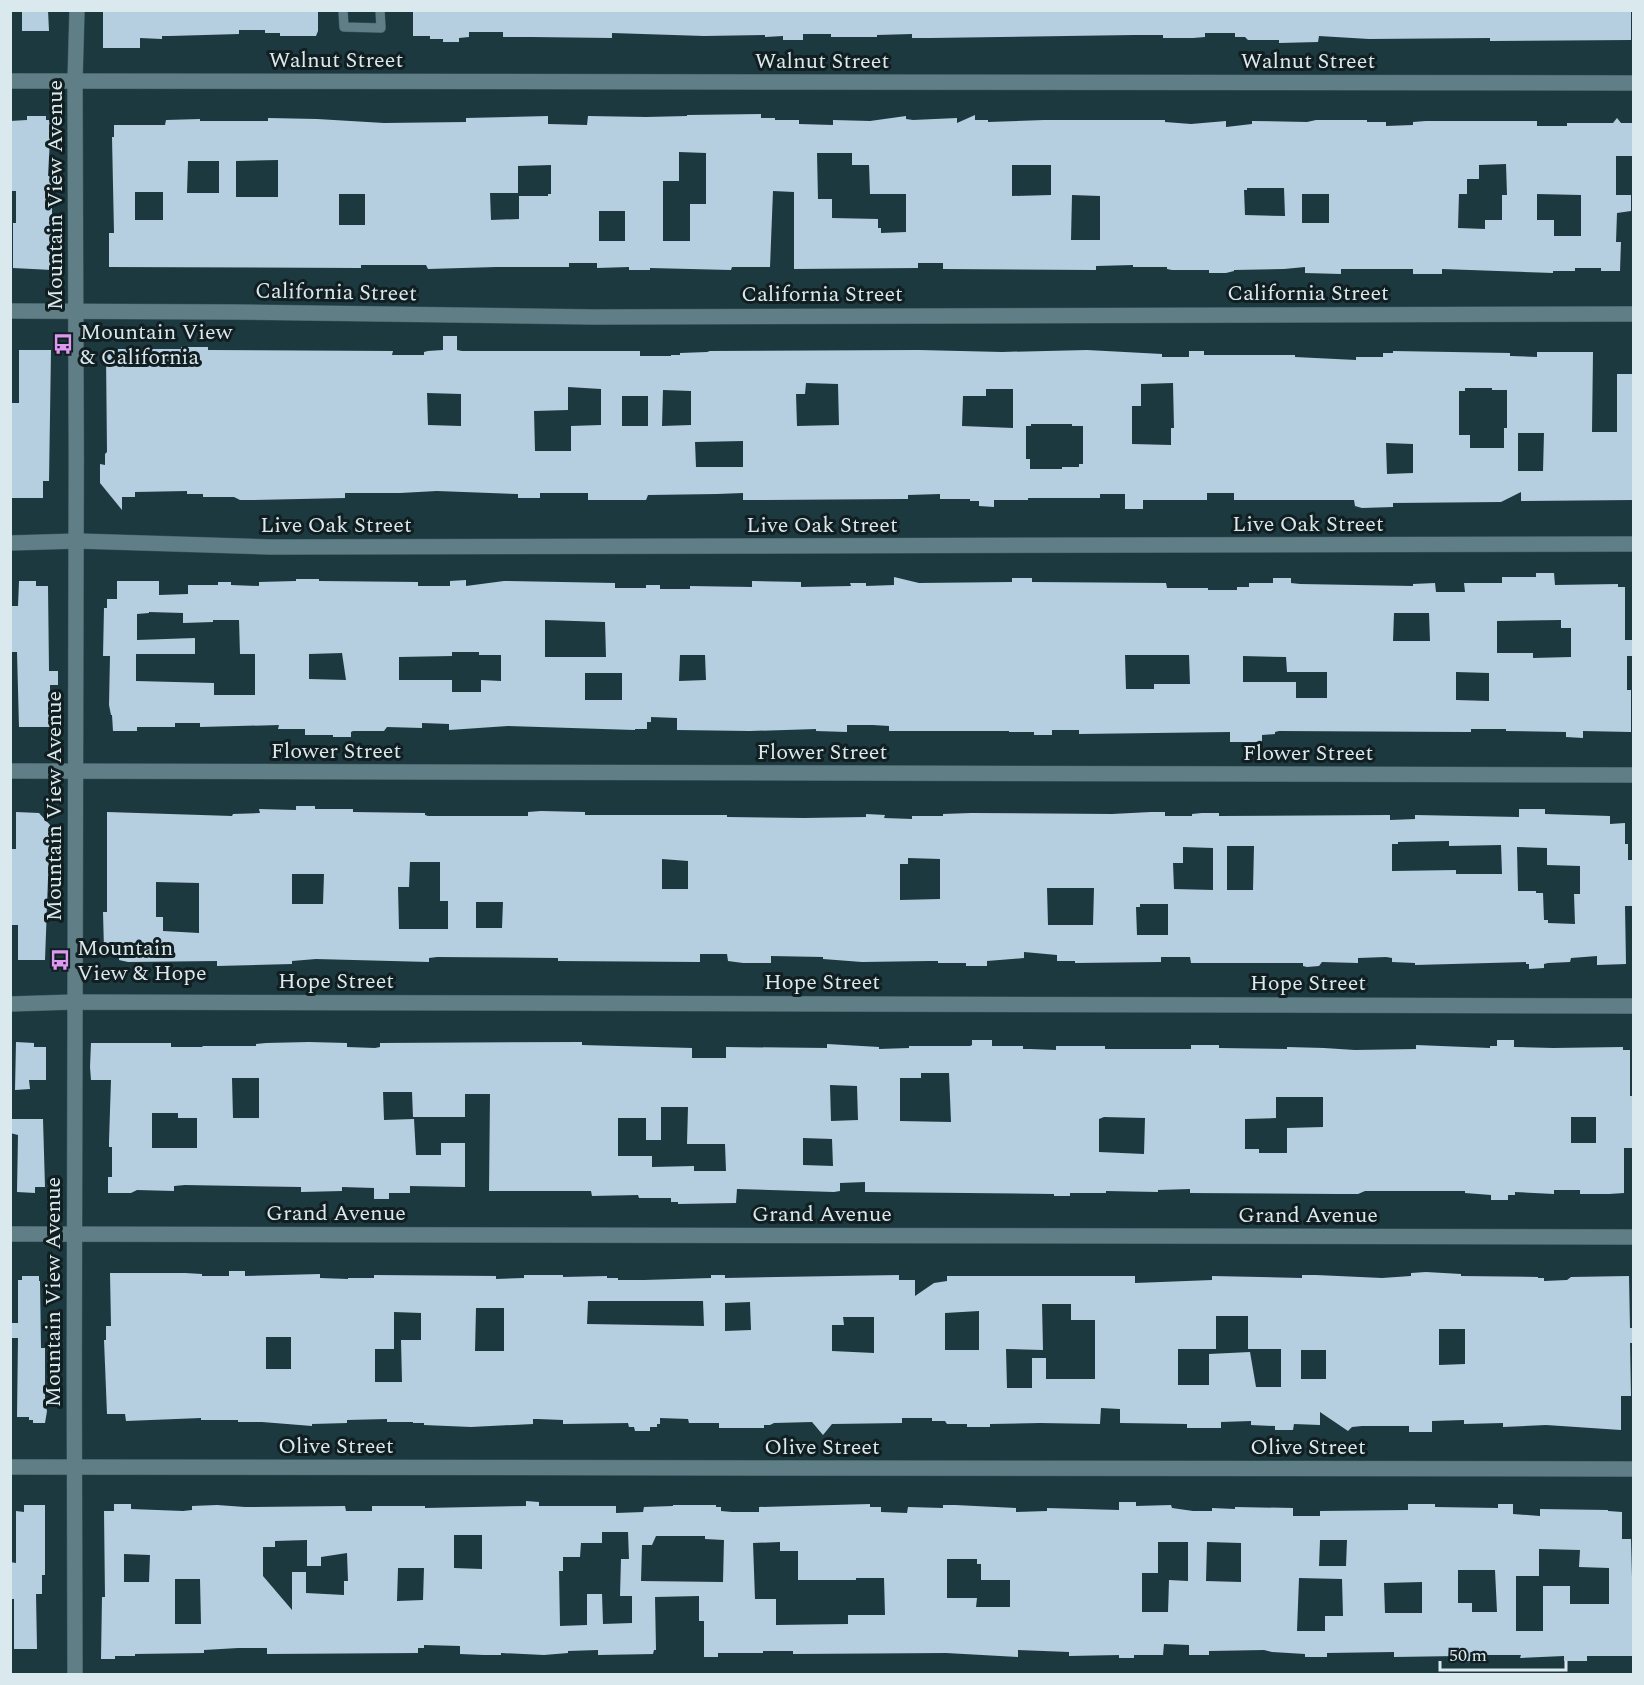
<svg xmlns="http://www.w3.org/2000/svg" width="1644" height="1685" viewBox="0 0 1644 1685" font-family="Spectral,serif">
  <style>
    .building { fill: #b6cfe0; fill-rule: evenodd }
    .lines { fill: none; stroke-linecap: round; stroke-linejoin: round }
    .service-casing { stroke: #40585f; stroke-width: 10 }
    .minor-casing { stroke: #40585f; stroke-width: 16 }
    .tertiary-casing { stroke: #40585f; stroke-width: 16 }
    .service { stroke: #607e86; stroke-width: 9 }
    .minor { stroke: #607e86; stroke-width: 15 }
    .tertiary { stroke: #607e86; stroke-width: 15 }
    .labels { text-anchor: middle; stroke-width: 6; stroke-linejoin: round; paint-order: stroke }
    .street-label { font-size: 22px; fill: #d9e9ee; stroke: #121f22 }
    .poi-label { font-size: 22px; fill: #d9e9ee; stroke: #121f22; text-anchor: start }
  </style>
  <rect width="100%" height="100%" fill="#1d3940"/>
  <path class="building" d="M22,10H48L49,31H22Z
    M103,10H318V31L316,36H280V33H265V30H239V34L170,36H162V39L140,38V48H103Z
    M413,10H1631V40L1490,41V38L1369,39L1319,36L1318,42L1279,43V40H1248L1245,37H1235V33H1205V37L1193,38H1163V35H1134L931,38H912V34L877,35V37H831V34H803V40H783V36L765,37V35L704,36L612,33V38L532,37H503V32H469V37L459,38V42H443V39H430V36H413Z
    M761,114V118H775V120H799V124L833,125V120L870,121L906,116V119L913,120L957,118V123L975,115V120H988V122L1044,120H1165V122L1191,124L1226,121V127L1252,124V121L1307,122L1316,120H1367V122H1386V126L1413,125V122L1426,121H1537V126H1567V123H1613L1617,118L1621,123H1632L1633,126V156H1616V195H1631V211L1617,213L1616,242H1621L1620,271H1601V268H1575V271H1553V273L1442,269V274H1413V269H1341V274L1305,273V267L1284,269L1234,270V271L1226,273H1209V270H1172L1167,269V267H1133V265L1096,266V270L943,269V263H918V268L794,269V192L773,191L770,267H732L731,270L650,268V270H629V267L597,268V263H569V267H496L428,269L426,265H361V268L109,267V233H114L112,137H114V125H165L166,120L200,119V121H268V118L317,119L384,123L466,122V118L548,116V124L587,125L588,116L646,117L687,116V115ZM679,152L706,153V204H690V241H663V181H679ZM817,153H852V165H869L870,194H906V232L881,233V228H878V219L832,218V199H818ZM278,160V197H236V161ZM188,161H219V193H187ZM1506,164L1507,195H1502V220H1485V229L1458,228L1459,194H1467V179H1479V165ZM551,165V194H548V196H519V219L491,220L490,193H518V166ZM1012,165H1051V195L1012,196ZM1247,188H1284L1285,216L1245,215L1244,190H1247ZM135,192H163V220H135ZM339,194H365V225H339ZM1302,194H1329V223H1302ZM1537,194L1581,195V236H1554V220H1537ZM1072,195L1100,196V240H1071ZM599,211H625V241H599Z
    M27,116H46V120H51L48,176H51L52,192V270L13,268V223H16V191H10V121L27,120Z
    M443,336H457V350L462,351H640V356H671V355H680V353L707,352L710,351L919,350L1002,352L1087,350L1162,354V357H1189V351H1204V355H1295V357L1356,360V357H1383V353H1393V351L1510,353V356L1537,357V352H1593L1592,432H1617V374H1634V500L1521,501V492L1501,502L1393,503V507L1362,508L1355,506L1354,500H1234V493H1207V500H1143V509H1125V494H1100V498H1028V500H994V507L979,506V501H970V499H940V494L908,495V499H903L765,500H743V493L717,494L648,495L646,500H588V493H540V498H518V494L437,491L400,493H345V498L253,500H240L234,497H203V494H187V491L135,492V497H122V510L100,483V464L105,465V454L107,452L106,354H118V349H181V347H208V350L393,351L392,355H424V352L428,351L443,350ZM806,383L838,384L839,425L797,426L796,394H805ZM1173,383L1174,428H1171V445L1132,444V406H1141V384ZM568,387L601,389V425L571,426V451H535L534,411L568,410ZM1465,388H1492V390H1507V428H1504V448H1470V435H1459V391H1465ZM986,389H1013V428L962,426L963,396H986ZM663,390L691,391V425L662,426ZM427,393L461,394V426L428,425ZM622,396H648V426H622ZM1031,424H1072V426H1083V464H1079V467H1062V469H1030V459H1026V426H1031ZM1518,433H1544L1543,471H1518ZM743,441V467H696L695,442ZM1386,443L1413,444V473L1387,474Z
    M19,350H51L49,481H43V498H10V403H19Z
    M1536,573H1554L1555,585L1618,584V587H1625V640H1633L1634,656H1627V690H1631V732L1583,731V738L1566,737V732L1506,731V729H1471V732H1468L1279,731L1275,732V734L1262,735V742H1230V732L1079,734V730H1052V735H1034V732H1009V731H889V726L873,725H847V732L816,731V729L750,731L677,730V718L651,717V722H647V729H635V730L508,726L449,730V724L422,723V728L387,727L384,731H353L351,732V737H333V735H305V729H278L279,725L200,727V723H175V727H137V731H113L112,715H111L109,705L110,656H103L104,608H107V599H117V581H159V595L188,594V585H218V582H231V585L259,586V582L296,581V579H319V581L418,582V586H450V581L466,580V586L504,581L615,583V588H646V585H660V589H690V586L752,587V581L801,582V587L851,586L850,583H866V586L894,585V577L919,583L1012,582V578H1032V582L1166,583L1167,588H1208V590H1237V587H1249V583H1273V578H1291V583L1300,584L1413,586V584L1435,583L1436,592H1465L1464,583H1502V577H1536ZM149,612L183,613V623L213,622V620H239L240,654H255V695H214V683L136,681V654H195V638L137,640V614L149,613ZM1394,613H1429L1430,641H1393ZM545,620L605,622L606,657H545ZM1561,620V628H1571V657L1533,658V653H1497V621ZM452,652H479V655H501V681L481,680V692H452V680H399V657L452,656ZM342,653L346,680L309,679V654ZM680,655H705L706,680L679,681ZM1125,655H1189L1190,684H1154V689H1126ZM1243,656L1286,657L1287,672H1327V698H1296V682H1243ZM1456,672L1489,673V701L1456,700ZM585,673H622V700H585Z
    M19,581H36V586H48L49,671H58V685H50V727H19L17,652H10V606H18Z
    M296,806H315V809H353V812L425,813V815L428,816H528V812L541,811L585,812V815H727V817L804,818L866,817V814L885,815L884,818L912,819V816H943V814L971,813L1112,814L1151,812H1165V816H1192V814L1202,813H1219V816L1390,815V820L1415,819V815L1519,817V809H1545V814L1610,816V824L1625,823V844H1628V860H1633V906H1625L1626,964L1597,965V956L1571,958L1570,962L1548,963L1544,964V968L1529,969V964H1526V962L1415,965V963L1392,962V958L1386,957L1358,958V963L1322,962L1319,966L1307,967L1303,966V963H1191L1190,957H1161V962L1075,963V961H1057V955L1024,952V958L987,961V966H966V963H938V961H929L862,962L823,959V957L771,956V963H743L728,961L727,954H700V962L558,961V958L437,957L429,958V962L316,959L292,961V964L217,966V961L128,962L119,960V949L104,950L103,912H107V812L232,816L233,814L260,813L259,809L296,810ZM1449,841V846L1501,845L1502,874H1456V870L1392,871V844H1398V842ZM1227,846H1254L1253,890H1227ZM1183,847L1213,848V890L1174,889L1173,863H1183ZM1517,847L1547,848V865L1580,866V894H1574L1575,924L1548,923V920H1544L1543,893H1536V891H1518ZM908,858L940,859V899L900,900V864H908ZM662,859L688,861V889H662ZM410,862H440V901H448V929H399L398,887H409ZM292,874H324L323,904H292ZM156,882L199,883V933L163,931V917H156ZM1047,888H1094L1093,925H1048ZM476,902H503L502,928H476ZM1140,904H1168V935H1137L1136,907H1140Z
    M16,812L39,813L50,825L45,960H18V925H10V849H16Z
    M972,1040H992V1046H1023V1049H1030L1056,1050V1046H1105V1049H1191V1045H1219V1048L1287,1049V1047L1324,1048L1355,1050L1416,1049V1045L1490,1048V1046H1497V1040H1514V1047L1553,1048L1623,1047V1050H1630V1096H1634V1148H1624V1193L1609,1194H1580V1190H1554V1194L1515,1192V1195H1508V1200H1491V1195L1465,1193V1191H1365L1358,1194H1340L1190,1193V1189L1158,1190V1192L1106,1191V1193H1070V1196H1054V1194L865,1192V1182L840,1183V1191L834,1192L737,1189L736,1203L678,1204V1202H671V1198H639L638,1195L592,1196L591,1191H489L490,1094H465V1117H413L412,1092H383L384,1120L414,1119L416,1155H441V1143H465V1187L410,1186V1193H389V1199H374V1188L342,1187V1191L301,1192V1187L185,1185L174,1186V1191L137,1190L131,1193H108V1177H112V1147H109V1141L111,1080H91L90,1067L91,1043H171V1047H203L202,1046H256V1044L266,1043L309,1042L347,1043V1047L375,1048L380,1047V1043L582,1042V1045L692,1048V1058H726V1047L827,1048V1044L879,1047V1049L909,1048V1046H970L972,1045ZM921,1073H949L951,1122L900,1121V1078H921ZM232,1078H259V1118H233ZM830,1085L857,1086L858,1120L831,1121ZM1276,1097H1323V1127L1287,1128V1153H1259V1149H1245V1119L1276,1118ZM661,1107H688L687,1144H725L726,1171H694V1166L652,1167V1156H618V1118H646V1140H661ZM152,1113H178V1118H197V1148H152ZM1104,1117L1145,1118L1144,1154L1099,1152V1119ZM1571,1117H1596V1143H1571ZM803,1138L832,1139L833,1166L803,1165Z
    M16,1042L34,1043V1047H46V1080H29L30,1089L15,1090Z
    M10,1119H43L45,1187H35V1193L17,1192L18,1135L10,1133Z
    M229,1271H245V1276L320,1274V1278L348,1279V1278H374V1275L496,1276V1279L524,1278V1275H563V1277L607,1276V1278H618V1280H644L711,1278V1275H725V1278L899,1275V1280H915V1296L934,1283L947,1281V1276H1135V1283L1212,1280V1276L1302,1278V1275H1316L1382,1278L1411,1276V1273L1426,1272L1461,1274V1276L1538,1277V1278H1544V1281L1567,1280L1571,1277L1629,1276L1630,1328H1634V1343H1630L1631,1396H1621V1430L1546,1425L1503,1427V1423L1464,1424V1420L1432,1421V1432H1409V1426H1362L1352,1427L1348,1431L1320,1412V1425L1294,1424L1293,1430H1275V1426L1251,1425V1421L1221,1422V1428H1187V1424L1120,1423V1409L1101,1408L1100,1424L1040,1423L990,1424V1427H967V1424H947L945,1421H932V1418H902V1423L832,1424L823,1435L812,1422L774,1423L770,1425H764V1428H719V1423H689L688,1419L660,1418V1424H657V1427H650V1431H635L634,1427H629L628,1423L563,1424V1420L538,1419H533V1424L471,1427L424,1425V1423H413V1422H387V1419L347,1420V1423L312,1424V1426L262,1422H238V1420H201V1418L126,1421L125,1414H107L104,1340H106V1326H111L110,1273H185L202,1274V1276H229ZM588,1301H703L704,1326L587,1324ZM750,1302L751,1330L725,1331V1303ZM1042,1304H1071V1320H1095V1379H1046V1358H1032V1388H1007L1006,1349L1043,1350ZM476,1308H504V1351H475ZM979,1311V1350H945V1313ZM394,1312L421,1313V1340H401L402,1382H375V1349H394ZM1216,1316H1248V1349H1281V1387H1256L1250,1352L1209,1354V1385H1178V1349H1216ZM843,1317H874V1353L832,1351V1325H844ZM1439,1329H1465V1364L1439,1365ZM266,1337H291V1369H266ZM1301,1350H1326V1379H1301Z
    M22,1276H39V1281H40L41,1348H45V1403L47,1411L45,1423H33V1420H29V1417H17L18,1338H10V1323H18V1280H22Z
    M526,1501L539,1502V1506H616V1513L643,1512L644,1507L673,1506V1505H716V1507H721V1511L732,1512H759V1507L870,1504V1507H881V1512L907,1513L908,1507L943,1508V1505H955L1016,1508V1512L1047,1511V1508L1119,1510V1502H1136V1506L1171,1505L1172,1508L1193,1511H1212V1508L1235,1509V1507L1293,1508V1516H1320V1511L1408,1510V1504H1435V1507L1498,1508V1504H1513V1514L1540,1516V1509L1608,1510V1511L1622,1512V1539H1631L1634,1656H1587V1661H1564V1656L1520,1658L1521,1655H1475L1470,1656V1661H1457V1656L1394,1657V1652L1327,1653V1657H1305V1654L1272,1652L1264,1650L1209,1651V1655H1189V1645L1164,1644L1163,1655H1134V1658H1119V1655L1069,1656V1652L1018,1650V1657L946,1653L793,1654V1651H763V1653H718V1657H704V1621H699V1596L655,1597L656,1650H654L653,1654L598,1655V1650L568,1651V1653L544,1655L501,1653V1655H484L460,1654V1646L424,1645V1648H418V1653L267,1654V1648H238L204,1650V1653L135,1654V1656H115V1659H101L102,1597H105L104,1511H114V1504H131V1509L183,1511L192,1510V1506L217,1505L245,1507L345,1506L346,1511H372V1506H425V1508L526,1506ZM602,1532H628L629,1559H621L620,1596H632V1623L603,1624L602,1594H587V1625L560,1626L559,1571H563V1557H580L581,1543H602ZM454,1535H482V1569L454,1568ZM656,1536H705V1539L724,1540L723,1582L641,1581L642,1545H652ZM307,1540V1566H321V1557L347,1553L348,1581H344V1595L306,1593V1572H292V1610L263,1576V1547H275V1541ZM1320,1540H1347L1346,1566H1319ZM780,1542V1551H798V1580H856V1578H884L885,1615H848V1624L776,1625V1599H755L753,1543ZM1158,1542H1188V1581L1169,1580L1168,1612H1142V1573H1158ZM1207,1542L1241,1543V1582L1206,1581ZM1539,1549L1580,1550L1579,1567L1609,1568V1604H1570V1586H1543V1631H1516V1576H1539ZM124,1554L150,1555L149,1582H124ZM947,1559H977V1564H981V1580H1010V1607H976L977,1598H947ZM398,1568H424L423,1600L397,1601ZM1458,1570H1495L1497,1612H1472V1603H1458ZM1299,1578L1342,1579L1343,1616H1325V1631H1297ZM175,1579H200L201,1624H175ZM1422,1582V1613H1385L1384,1583Z
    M24,1505H45V1575H42V1594H36L37,1649H14V1599H10V1562L16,1563V1511L24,1512Z"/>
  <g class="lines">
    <g class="service-casing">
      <path id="service" d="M343,10L344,27L381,28L380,10"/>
    </g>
    <g class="minor-casing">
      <path id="minor" d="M10,81L1634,83
        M10,311L232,312L594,317L1634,314
        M10,543L78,541L270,547L1634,544
        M10,771L1634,775
        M10,1004L74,1002L1634,1006
        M10,1234L1634,1237
        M10,1467L1634,1469"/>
    </g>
    <g class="tertiary-casing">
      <path id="tertiary" d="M75,1674C72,1143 79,612 75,81L77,10"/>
    </g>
    <use href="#service" class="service"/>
    <use href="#minor" class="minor"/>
    <use href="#tertiary" class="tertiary"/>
  </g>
  <defs>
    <g id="bus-bare" transform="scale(1.62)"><path d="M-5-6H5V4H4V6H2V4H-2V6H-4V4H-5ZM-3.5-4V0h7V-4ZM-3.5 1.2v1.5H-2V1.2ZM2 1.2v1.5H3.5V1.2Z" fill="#de98f2" stroke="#121f22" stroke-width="2.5" paint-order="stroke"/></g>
  </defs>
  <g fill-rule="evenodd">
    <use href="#bus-bare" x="63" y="344"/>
    <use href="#bus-bare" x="60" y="960"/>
  </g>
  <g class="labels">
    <g class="street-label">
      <text x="336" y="67">Walnut Street</text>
      <text x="822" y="68">Walnut Street</text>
      <text x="1308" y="68">Walnut Street</text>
      <text transform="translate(54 195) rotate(-90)" y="8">Mountain View Avenue</text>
      <text transform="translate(336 291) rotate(1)" y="8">California Street</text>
      <text x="1308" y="300">California Street</text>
      <text x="822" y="301">California Street</text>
      <text x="1308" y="531">Live Oak Street</text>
      <text x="336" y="532">Live Oak Street</text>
      <text x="822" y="532">Live Oak Street</text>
      <text x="336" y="758">Flower Street</text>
      <text x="822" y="759">Flower Street</text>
      <text x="1308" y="760">Flower Street</text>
      <text transform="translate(53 806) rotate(-90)" y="8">Mountain View Avenue</text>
      <text x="336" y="988">Hope Street</text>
      <text x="822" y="989">Hope Street</text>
      <text x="1308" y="990">Hope Street</text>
      <text x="336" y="1220">Grand Avenue</text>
      <text x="822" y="1221">Grand Avenue</text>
      <text x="1308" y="1222">Grand Avenue</text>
      <text transform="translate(52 1292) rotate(-90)" y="8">Mountain View Avenue</text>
      <text x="336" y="1453">Olive Street</text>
      <text x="822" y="1454">Olive Street</text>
      <text x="1308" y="1454">Olive Street</text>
    </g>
    <g class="poi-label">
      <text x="80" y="339">Mountain View<tspan x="80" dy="25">&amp; California</tspan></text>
      <text x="77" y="955">Mountain<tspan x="77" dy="25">View &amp; Hope</tspan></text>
    </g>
  </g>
  <rect width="1644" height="1685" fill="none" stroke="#d9e9ee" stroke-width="24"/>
  <path d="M1440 1661v9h126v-9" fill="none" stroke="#d9e9ee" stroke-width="3"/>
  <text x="1449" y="1661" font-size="18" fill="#d9e9ee" stroke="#121f22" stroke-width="4.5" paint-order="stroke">50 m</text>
</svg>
